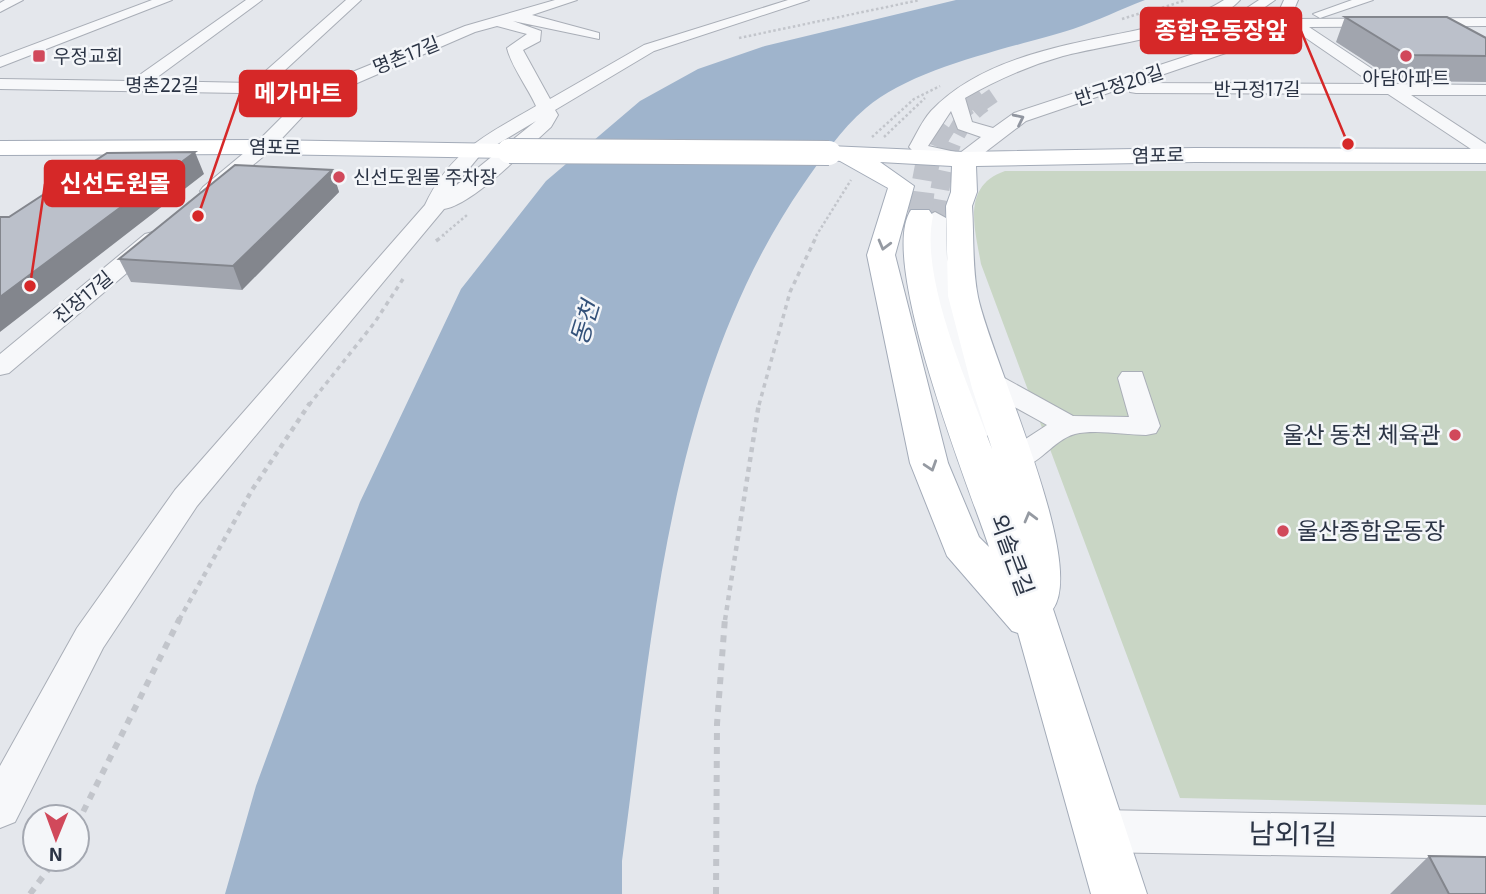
<svg xmlns="http://www.w3.org/2000/svg" width="1486" height="894" viewBox="0 0 1486 894" font-family="'Exo 2','Noto Sans KR',sans-serif">
  <style>
    .green { fill: #c9d6c5 }
    .water { fill: #9fb4cc }
    .lines { fill: none; stroke-linecap: round; stroke-linejoin: round }
    .minor-tunnel-far1 { stroke: #bfc3cb; stroke-width: 15; stroke-dasharray: 15 8; stroke-linecap: butt }
    .minor-tunnel { stroke: #bfc3cb; stroke-width: 19; stroke-dasharray: 19 10; stroke-linecap: butt }
    .major-tunnel-far1 { stroke: #bfc3cb; stroke-width: 19; stroke-dasharray: 19 10; stroke-linecap: butt }
    .major-tunnel { stroke: #bfc3cb; stroke-width: 24; stroke-dasharray: 24 12; stroke-linecap: butt }
    .minor-casing { stroke: #a9aeb7; stroke-width: 2 }
    .major-casing { stroke: #a3abb8; stroke-width: 2 }
    .path-far3 { stroke: #c2c5cb; stroke-width: 2.5; stroke-dasharray: 2.5 2.5; stroke-linecap: butt }
    .path-far2 { stroke: #c2c5cb; stroke-width: 3.5; stroke-dasharray: 4.5 4.5; stroke-linecap: butt }
    .path-far1 { stroke: #c2c5cb; stroke-width: 4.5; stroke-dasharray: 5 5; stroke-linecap: butt }
    .path { stroke: #c2c5cb; stroke-width: 6; stroke-dasharray: 7 7; stroke-linecap: butt }
    .minor { fill: #f7f8fa; fill-rule: evenodd }
    .major { fill: #fff; fill-rule: evenodd }
    .major-bridge-casing { stroke: #a3abb8; stroke-width: 26; stroke-linecap: butt }
    .major-bridge { stroke: #fff; stroke-width: 24 }
    .wall { fill: #a1a5ae }
    .shaded-wall { fill: #83868d }
    .building { fill: #bbc0ca; stroke: #83868d; stroke-width: 2 }
    .oneway { stroke: #9196a0 }
    .oneway2 { stroke: #959aa2 }
    .poi-dot { fill: #d1495b; stroke: #f4f6f9; stroke-width: 2.5 }
    .labels { text-anchor: middle; stroke-width: 5; stroke-linejoin: round; paint-order: stroke }
    .far-street-label { font-size: 19px; fill: #2b3445; stroke: #f4f6f9 }
    .far-poi-label { font-size: 19px; fill: #2b3445; stroke: #f4f6f9; text-anchor: start }
    .poi-label { font-size: 23px; fill: #2b3445; stroke: #f4f6f9; text-anchor: end }
    .street-label { font-size: 23px; fill: #2b3445; stroke: #f4f6f9 }
    .water-label { font-size: 24px; font-style: italic; fill: #34527a; stroke: #f4f6f9 }
    .near-street-label { font-size: 28px; fill: #2b3445; stroke: #f4f6f9 }
    .leader { fill: none; stroke: #d62828; stroke-width: 2.5 }
    .callout-dot { fill: #d62828; stroke: #f4f6f9; stroke-width: 2.5 }
    .callout { fill: #d62828; stroke: #d62828; stroke-width: 2.5 }
    .callout-label { font-size: 24px; text-anchor: middle; font-weight: bold; fill: #fff }
  </style>
  <rect width="100%" height="100%" fill="#e4e7ec"/>
  <path class="green" d="M1005,171H1486V805L1180,798L981,264C975,229 961,186 1005,171Z"/>
  <path class="water" d="M956,0H1145C1121,9 1097,21 1073,29C1012,48 914,67 866,108C840,130 822,158 803,185C668,381 653,632 622,861V894H225L256,786L360,502L461,289L546,181L640,101L698,69L765,46Z"/>
  <g class="lines">
    <path class="minor-tunnel-far1" d="M981,104L994,95"/>
    <path class="minor-tunnel" d="M935,218C943,176 945,129 983,103"/>
    <path class="major-tunnel-far1" d="M965,104L982,92"/>
    <path class="major-tunnel" d="M920,216C924,172 929,129 967,103"/>
    <g class="minor-casing">
      <path id="minor" d="M5,0H23L0,12V3Z
        M152,0H172L0,67V57Z
        M246,0H262L152,81L252,83L346,0H361L271,83L323,84L465,26L555,0H577L532,15L599,33V39L513,21L541,31L540,41L523,50L550,99L644,45L788,0H809L654,51L555,110L558,115L551,127C527,148 474,204 444,209L197,506L103,648L15,822L0,828V766L77,628L175,490L425,205C450,151 487,135 536,106C528,88 511,66 507,48L527,34L497,26L475,32L318,100L270,151L217,195H203L200,191L203,187L256,143L305,94L0,89V79L131,81ZM536,121L453,188L481,154Z
        M1224,0H1240C1210,33 1108,44 1063,56C1028,66 996,80 965,98L972,122L993,128L1014,113L1245,37L1275,20L1284,0H1298L1290,19L1486,18V26L1309,27L1395,84L1486,85V95H1411L1486,144V159L1388,94L1136,93L1130,92L1129,86L1026,121L971,163L964,165L918,156L909,147C916,135 922,121 931,111C981,58 1065,45 1133,31C1165,24 1196,18 1224,0ZM1287,25L1373,84L1138,83L1255,43ZM951,111L958,129L981,137L960,153L928,146Z
        M1259,0H1275L1234,29L1209,36L1202,32L1224,23Z
        M1352,0H1373L1320,18L1313,14Z
        M935,212L946,218L947,258L979,374H997L1073,416L1129,417L1118,378L1122,372H1142L1160,426L1156,433L1146,435C1125,435 1096,429 1075,434C1049,441 1035,476 1004,467L1000,460L1004,453L1047,425L984,390L995,428L990,435L980,437L970,435L965,428L925,258L924,218Z
        M153,232L164,239L161,244L9,373L0,375V354L145,234Z
        M1099,810L1486,817V859L1099,852L1084,846L1077,831L1084,816Z"/>
    </g>
    <g class="major-casing">
      <path id="major" d="M263,140L509,144L517,146L521,151L517,156L509,158L263,154L0,155V141Z
        M829,146L964,152L1195,148L1486,149V163L1195,162L976,166L977,192L972,206C974,235 972,268 978,297C991,359 1087,561 1053,609L1147,894H1091L1018,633L1012,631L947,556L910,463L867,255L888,188L840,161L821,158L817,153L821,148ZM880,162L952,166L951,192L946,206L948,296L972,388L992,449C970,388 919,279 933,216L929,210H911C877,259 969,487 989,547L979,537L948,463L895,255L914,186Z"/>
    </g>
    <path class="path-far3" d="M1143,14L1186,0
      M1122,19L1144,12
      M739,38L920,0
      M872,137L914,99L940,86
      M884,137L925,98
      M442,236L467,215
      M816,236L851,180"/>
    <path class="path-far2" d="M436,241L444,235
      M309,405L375,322L403,279
      M759,405L790,292L817,235"/>
    <path class="path-far1" d="M179,620L252,490L310,403
      M725,620L759,403"/>
    <path class="path" d="M77,824L180,618
      M30,894L56,859
      M716,894L717,724L725,618"/>
    <use href="#minor" class="minor"/>
    <use href="#major" class="major"/>
    <g class="major-bridge-casing">
      <path id="major-bridge" d="M509,151L829,153"/>
    </g>
    <use href="#major-bridge" class="major-bridge"/>
  </g>
  <path class="wall" d="M1345,17L1486,38V82L1396,81L1336,42Z
    M332,170L339,192L242,290L131,282L119,259Z
    M1429,856L1486,894H1390Z"/>
  <path class="shaded-wall" d="M195,152L204,174L0,332V297Z
    M332,170L339,192L242,290L233,266Z"/>
  <path class="building" d="M1345,17H1447L1486,38V56L1407,55Z
    M195,152L0,297V217H9L107,153Z
    M235,165L332,170L233,266L119,259Z
    M1429,856L1486,857V894H1449Z"/>
  <defs><path id="oneway-chevron" d="M-2-3.5L2.5 0L-2 3.5" fill="none" stroke-width="1.6" stroke-linecap="round" stroke-linejoin="round" transform="scale(1.75)"/></defs>
  <use class="oneway" href="#oneway-chevron" transform="translate(1019 119) rotate(-26)"/>
  <g class="oneway2">
    <use href="#oneway-chevron" transform="translate(884 245) rotate(105)"/>
    <use href="#oneway-chevron" transform="translate(931 466) rotate(72)"/>
    <use href="#oneway-chevron" transform="translate(1030 517) rotate(-105)"/>
  </g>
  <g class="poi-dot">
    <rect x="32" y="49" width="14" height="14" rx="3.5"/>
    <circle cx="1406" cy="56" r="7"/>
    <circle cx="339" cy="177" r="7"/>
    <circle cx="1455" cy="435" r="7"/>
    <circle cx="1283" cy="531" r="7"/>
  </g>
  <g class="labels">
    <g class="far-street-label">
      <text transform="translate(406 55) rotate(-22)" y="7">명촌17길</text>
      <text x="162" y="92">명촌22길</text>
      <text transform="translate(1119 85) rotate(-18)" y="7">반구정20길</text>
      <text x="1257" y="96">반구정17길</text>
      <text transform="translate(275 147) rotate(1)" y="7">염포로</text>
      <text transform="translate(1158 155) rotate(-1)" y="7">염포로</text>
      <text transform="translate(83 297) rotate(-40)" y="7">진장17길</text>
    </g>
    <g class="far-poi-label">
      <text x="53" y="63">우정교회</text>
      <text x="1406" y="85" text-anchor="middle">아담아파트</text>
      <text x="353" y="184">신선도원몰 주차장</text>
    </g>
    <g class="poi-label">
      <text x="1441" y="443">울산 동천 체육관</text>
      <text x="1297" y="539" text-anchor="start">울산종합운동장</text>
    </g>
    <g class="street-label">
      <text transform="translate(1012 555) rotate(70)" y="8">외솔큰길</text>
    </g>
    <g class="water-label">
      <text transform="translate(585 323) rotate(-73)" y="8">동천</text>
    </g>
    <g class="near-street-label">
      <text transform="translate(1293 834) rotate(1)" y="10">남외1길</text>
    </g>
  </g>
  <path class="leader" d="M1348 144L1301 31M198 216L240 94M30 286L45 184"/>
  <g class="callout-dot">
    <circle cx="1348" cy="144" r="7"/>
    <circle cx="198" cy="216" r="7"/>
    <circle cx="30" cy="286" r="7"/>
  </g>
  <g class="callout">
    <rect x="1141" y="8" width="160" height="45" rx="7"/>
    <rect x="240" y="71" width="116" height="45" rx="7"/>
    <rect x="45" y="161" width="139" height="45" rx="7"/>
  </g>
  <g class="callout-label">
    <text x="1221" y="39">종합운동장앞</text>
    <text x="298" y="102">메가마트</text>
    <text x="115" y="192">신선도원몰</text>
  </g>
  <g transform="translate(56 838) rotate(181)"><circle r="33" fill="#f4f6f9" stroke="#a4a8b1" stroke-width="2"/>
  <path d="M0-5L12 26L0 18L-12 26Z" fill="#d1495b"/>
  <text y="-10" font-size="19" font-weight="bold" text-anchor="middle" fill="#2b3445">N</text>
  </g>
</svg>
